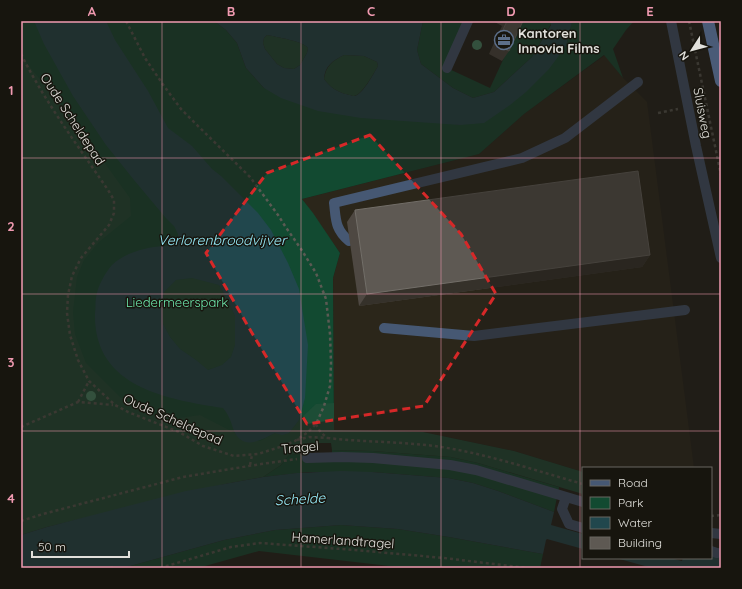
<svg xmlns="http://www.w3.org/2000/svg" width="742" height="589" viewBox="0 0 742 589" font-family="Quicksand,sans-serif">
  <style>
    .built { fill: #2b261a }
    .green { fill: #124a31 }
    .forest { fill: #1d4d36 }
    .water { fill: #21474d; fill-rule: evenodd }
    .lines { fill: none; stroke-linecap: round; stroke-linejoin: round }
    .path { stroke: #5b5a53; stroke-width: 2.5; stroke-dasharray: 3 3; stroke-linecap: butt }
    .minor { stroke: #465873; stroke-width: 10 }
    .highway { stroke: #7da7eb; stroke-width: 12 }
    .tree { fill: #4b8e6a }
    .wall { fill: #4e4842 }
    .shaded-wall { fill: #35312a }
    .building { fill: #5e5953; stroke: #726e68 }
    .marked { fill: none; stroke: #d62828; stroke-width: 3; stroke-dasharray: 8 5; stroke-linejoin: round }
    .grid { fill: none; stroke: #f19ab1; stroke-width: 1; stroke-opacity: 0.55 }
    .labels { text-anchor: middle; stroke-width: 3; stroke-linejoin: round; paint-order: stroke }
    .poi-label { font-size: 13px; font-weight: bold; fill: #e1e0db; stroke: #17150e; text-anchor: start }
    .street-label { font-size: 13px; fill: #e1e0db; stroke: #17150e }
    .park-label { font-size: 13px; fill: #6ee9ae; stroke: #17150e }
    .water-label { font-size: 14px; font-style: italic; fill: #96ebf9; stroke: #17150e }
    .neatline { fill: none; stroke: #f19ab1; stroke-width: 1.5 }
    .grid-label { font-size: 13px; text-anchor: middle; font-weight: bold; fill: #f19ab1 }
  </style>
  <rect width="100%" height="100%" fill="#201e17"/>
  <path class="built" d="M605,55L623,78L647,102L694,468H583V472L514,451L423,432L334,430L333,278L340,253L302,199L479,154L524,114Z"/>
  <path class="green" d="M21,21H214L226,30L237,43L246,68L264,88L460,125L566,46L572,21H634L626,30L613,49L623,78L604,55L524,114L479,154L302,199L313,213L340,253L333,278L334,430L332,443H307L308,462H332V450L373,451L451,457L478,463L559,487L554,512L498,491L473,483L448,478L372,472H308L263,477L281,465L289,455L301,454L306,451L21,513Z
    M423,21H468L447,68L490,88L521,21H551V24L532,57L494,92L473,98L453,88L421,64L417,50Z
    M341,525L398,529L449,537L543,554L540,568H407L259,551L198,568H123L224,540L275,530Z"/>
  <path class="forest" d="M267,35C276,37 303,41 308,48L307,53L300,65L294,69L284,68L277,64L265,49L263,43L264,38Z
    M21,55L33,71L65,108L130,198L131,216L99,242L84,260L77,277L73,312L75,334L86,363L120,397L172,419L200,415L235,433L241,440L260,441L275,433H289L299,420L316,404L334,403V430L423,432L514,451L583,472V494L478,463L451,457L373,451L332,450L331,443H307V451L301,454L289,455L281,465L263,477L225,484L47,527L21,535Z
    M344,55L364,56L377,62L378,66C374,73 362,95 354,96C352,96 347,94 345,94C336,91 330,87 324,79C326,66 332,61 344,55Z
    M193,278L219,285L227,298L235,316V345L231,357L222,365L207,370L196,360L180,349L170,337L163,324L162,306L164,292L176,280Z"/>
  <path class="water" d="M34,21H106L115,40L148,91L168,128L192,146L212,169L221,176L258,213L271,230L288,263L299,289L308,345L305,398L299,420L289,433L282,435L275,433C261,440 243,451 234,431C231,422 229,415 223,408C166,399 93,387 95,313C96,308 95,303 96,298C97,287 105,273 112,265C124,253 147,247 163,246C169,245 172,246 177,243L178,234L174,226L165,217L134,180L106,145L73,96L44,44ZM192,278L219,285L227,298L235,316V345L231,357L222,365L208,370L196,360L180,349L170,337L163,324L162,306L164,292L176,280Z
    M214,21H423L417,50L421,64L453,88L473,98L494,92L532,57L551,25V21H572V22L566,46L549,69L526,92L510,105L484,123L460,125L361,118L318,111L281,98L264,88L246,68L237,43L226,30ZM267,35C276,37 303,41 308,48L307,53L300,65L294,69L284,68L277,64L265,49L263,43L264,38ZM344,55L364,56L377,62L378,66C374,73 362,96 354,96C352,96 347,94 345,94C336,91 330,87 324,79C325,66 332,61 344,55Z
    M342,471L372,472L448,478L473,483L498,491L554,512L551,525L583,534V549L547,539L546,540L543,554L449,537L398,529L341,525L275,530L224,540L123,568H21V535L47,527L186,491L263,477L297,473Z
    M718,548H721V568H652L616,558H670L682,561L683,558H711V556L715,557Z"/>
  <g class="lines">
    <path class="path" d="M689,21L721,175
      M21,54C45,102 78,146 108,190L114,200V213L109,225L81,258L72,276L68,295L67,313L70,335L78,360L89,381L115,405L128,412L179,432L203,446L234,456L258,454L280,447L295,441L308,432L316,424L324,406L330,386L331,363L330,334L326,299L316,273L301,249L285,226L278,215L250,177L199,127L181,109L164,86L145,58L126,21
      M658,113L678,109
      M78,402L89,381
      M316,424C319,431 322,434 328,438C370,443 412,441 453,449C497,457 540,472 583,484
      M21,427L78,402L113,405
      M297,440L309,437L328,438
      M250,465L252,455
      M711,516L721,515
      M21,521L43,514L183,477L261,464L297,459
      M110,568L113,567
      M160,568L231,547L260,543L355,550L444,558L527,568"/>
    <path class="minor" d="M671,21L696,146L721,258
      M447,68L468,21
      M349,241C335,229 336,220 334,203L522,158L565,138L638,82
      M384,328L474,336L685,310
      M307,458L342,457L373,458L450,465L476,470L583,502
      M566,497L562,509L569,524L583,528
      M711,533L721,534
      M711,551L717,553"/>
    <path class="highway" d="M708,21L721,81"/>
  </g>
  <g class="tree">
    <circle cx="477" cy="45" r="5"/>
    <circle cx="91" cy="396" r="5"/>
  </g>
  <path class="wall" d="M493,21H523L509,51L502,61L489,54L502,26Z
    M355,210L650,255L642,267L359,306L347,222Z"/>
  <path class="shaded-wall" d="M650,255L642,267L359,306L367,294Z"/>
  <path class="building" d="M507,21H523L509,51L496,45Z
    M638,171L650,255L367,294L355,210Z"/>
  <path d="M0 0H742V589H0ZM370,135L461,234L496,294L424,406L307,424L252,333L206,253L267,173Z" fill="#201e17" fill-opacity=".55" fill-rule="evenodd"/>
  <path class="marked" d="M370,135L461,234L496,294L424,406L307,424L252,333L206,253L267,173Z"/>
  <path class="grid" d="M162,21V568M301,21V568M441,21V568M580,21V568M21,158H721M21,294H721M21,431H721"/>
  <defs>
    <g id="office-ring" transform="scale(1)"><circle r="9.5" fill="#17150e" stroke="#5c6f8a" stroke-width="1.5"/><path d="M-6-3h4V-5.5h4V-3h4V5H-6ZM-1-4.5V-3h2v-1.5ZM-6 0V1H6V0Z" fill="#5c6f8a"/></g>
  </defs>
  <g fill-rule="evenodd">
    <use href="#office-ring" x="504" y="40"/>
  </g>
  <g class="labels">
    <g class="poi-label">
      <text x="518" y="38">Kantoren<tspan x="518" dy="15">Innovia Films</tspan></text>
    </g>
    <g class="street-label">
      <text transform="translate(703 113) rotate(79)" y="5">Sluisweg</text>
      <text transform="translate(73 119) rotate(57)" y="5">Oude Scheldepad</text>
      <text transform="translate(173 419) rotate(24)" y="5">Oude Scheldepad</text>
      <text transform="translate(300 447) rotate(-5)" y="5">Tragel</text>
      <text transform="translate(343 540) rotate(4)" y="5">Hamerlandtragel</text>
    </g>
    <g class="park-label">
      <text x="177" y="307">Liedermeerspark</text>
    </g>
    <g class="water-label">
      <text x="222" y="245">Verlorenbroodvijver</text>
      <text transform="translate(300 499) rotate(-3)" y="5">Schelde</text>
    </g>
  </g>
  <rect width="742" height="589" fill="none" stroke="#17150e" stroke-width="44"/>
  <rect x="582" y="467" width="130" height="92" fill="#17150e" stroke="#686660"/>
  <rect x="590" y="480" width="20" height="6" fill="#465873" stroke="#686660"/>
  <text x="618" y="487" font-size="12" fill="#e1e0db">Road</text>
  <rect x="590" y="497" width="20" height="12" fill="#124a31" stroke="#686660"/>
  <text x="618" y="507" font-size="12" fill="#e1e0db">Park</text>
  <rect x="590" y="517" width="20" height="12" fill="#21474d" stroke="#686660"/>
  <text x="618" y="527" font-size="12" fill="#e1e0db">Water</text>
  <rect x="590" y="537" width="20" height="12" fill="#5e5953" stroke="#686660"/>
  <text x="618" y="547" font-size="12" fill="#e1e0db">Building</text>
  <g transform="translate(692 50) rotate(234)" stroke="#17150e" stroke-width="3" paint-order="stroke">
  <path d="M0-3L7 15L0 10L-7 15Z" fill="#e1e0db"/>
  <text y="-6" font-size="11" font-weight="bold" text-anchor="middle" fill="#e1e0db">N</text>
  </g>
  <path d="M32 551v6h97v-6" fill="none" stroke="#e1e0db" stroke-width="2"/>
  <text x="38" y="551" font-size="12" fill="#e1e0db" stroke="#17150e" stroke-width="3" paint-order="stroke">50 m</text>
  <rect x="22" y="22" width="698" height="545" class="neatline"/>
  <g class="grid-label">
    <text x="92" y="16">A</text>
    <text x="231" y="16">B</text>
    <text x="371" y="16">C</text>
    <text x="511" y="16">D</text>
    <text x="650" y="16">E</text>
    <text x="11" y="95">1</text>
    <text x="11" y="231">2</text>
    <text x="11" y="367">3</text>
    <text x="11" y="503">4</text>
  </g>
</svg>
